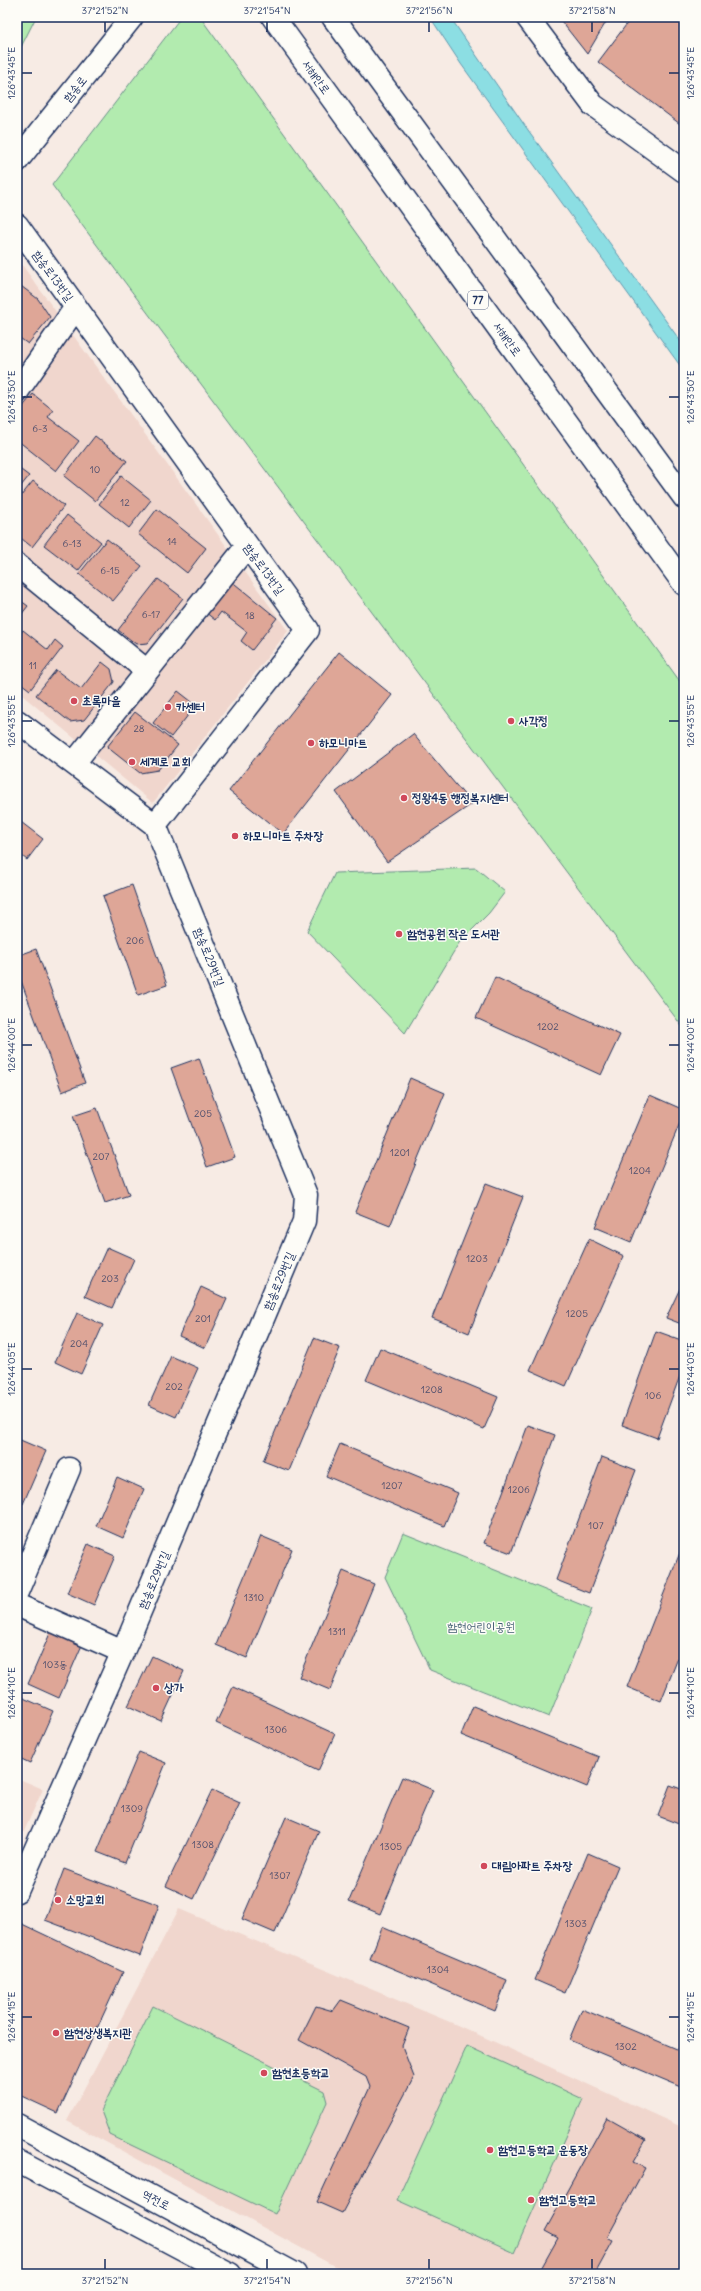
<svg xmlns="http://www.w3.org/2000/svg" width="701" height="2291" viewBox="0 0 701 2291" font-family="Delius,'Poor Story',sans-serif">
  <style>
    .built { fill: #f0d6cd }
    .green { fill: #b2ebaf; stroke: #668d86 }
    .water { fill: #8cdee3; stroke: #5f98ae }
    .building { fill: #dea697; stroke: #1b2f5e }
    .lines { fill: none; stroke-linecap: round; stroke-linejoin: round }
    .minor-casing { stroke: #1b2f5e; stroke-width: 25 }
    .major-casing { stroke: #1b2f5e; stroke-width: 25 }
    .minor { stroke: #fdfcf7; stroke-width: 22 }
    .major { stroke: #fdfcf7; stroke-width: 22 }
    .ticks { fill: none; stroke: #1b2f5e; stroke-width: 1.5 }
    .poi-dot { fill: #d1495b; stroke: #fdfcf7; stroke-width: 1.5 }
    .labels { text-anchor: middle; stroke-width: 3; stroke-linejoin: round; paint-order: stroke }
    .number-label { font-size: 10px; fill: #4c4d6c }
    .shield { fill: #fdfcf7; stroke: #5f6c8c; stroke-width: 1 }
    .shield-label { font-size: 11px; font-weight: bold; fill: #1b2f5e }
    .street-label { font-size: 12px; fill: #1b2f5e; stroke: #fdfcf7 }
    .poi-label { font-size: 12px; font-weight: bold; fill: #1b2f5e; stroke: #fdfcf7; text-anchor: start }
    .park-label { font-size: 12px; fill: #415e72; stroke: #fdfcf7 }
    .neatline { fill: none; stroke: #1b2f5e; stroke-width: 1.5 }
    .ticks-label { font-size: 10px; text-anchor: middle; fill: #1b2f5e }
  </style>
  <rect width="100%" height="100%" fill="#f7ebe4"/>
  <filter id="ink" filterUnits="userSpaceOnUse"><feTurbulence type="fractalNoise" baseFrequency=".025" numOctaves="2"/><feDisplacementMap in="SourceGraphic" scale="8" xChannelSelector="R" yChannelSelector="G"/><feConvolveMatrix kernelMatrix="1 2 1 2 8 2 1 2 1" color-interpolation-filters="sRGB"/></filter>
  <g filter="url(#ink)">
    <path class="built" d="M17,258L288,631L153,803L17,691Z
      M17,1778L43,1789L17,1847Z
      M179,1909L457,2025L684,2128V2274H349L67,2121Z"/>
    <path class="green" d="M17,17H36L17,55Z
      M181,17H200L684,687V1029L52,185Z
      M476,868L505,892L489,913L459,943L405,1033L307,931L335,873Z
      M403,1533L592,1609L549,1717L430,1670L385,1577Z
      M153,2006L324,2091L327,2102L275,2214L110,2135L101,2111Z
      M467,2046L583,2099L514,2253L397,2200Z"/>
    <path class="water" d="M430,17H450L523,123L684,346V371L461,64Z"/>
    <path class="building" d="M558,17H609L587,54Z
      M632,17H642L648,21L651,17H684V127L598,62Z
      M17,283L38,299L50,317L28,344L17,336Z
      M33,394L53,410L48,417L79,441L56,471L17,440V414Z
      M95,436L127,461L95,501L64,476Z
      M17,467L29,476L17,491Z
      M121,476L151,500L129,528L99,504Z
      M33,481L64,506L32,547L17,535V501Z
      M157,509L206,548L187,573L138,534Z
      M67,515L101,542L78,571L44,545Z
      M107,539L142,566L113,601L79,574Z
      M158,579L183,598L148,643L136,644L118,630Z
      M230,580L277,618L252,650L241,641L247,632L221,612L215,620L205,612Z
      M17,598L28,606L17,620Z
      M23,630L48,650L55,640L63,647L30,690L17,680V638Z
      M339,652L392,695L283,834L229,791Z
      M102,662L111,669L114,682L84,720L70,722L36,695L56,670L81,689Z
      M178,691L196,705L171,737L153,723Z
      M135,712L178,745L158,770L140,773L107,747Z
      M413,734L472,804L387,862L336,792Z
      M17,819L43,839L27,860L17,852Z
      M132,885L167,985L138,995L103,896Z
      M36,949L85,1083L62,1092L17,970V956Z
      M495,977L620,1035L601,1075L476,1018Z
      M199,1058L235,1157L207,1167L171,1068Z
      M410,1078L445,1093L390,1226L355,1212Z
      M650,1095L684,1110V1113L631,1242L595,1227Z
      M97,1108L129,1195L105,1203L73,1116Z
      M486,1183L523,1197L469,1333L432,1318Z
      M589,1239L624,1256L566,1386L530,1370Z
      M107,1247L134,1259L112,1308L85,1296Z
      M684,1280V1325L666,1318Z
      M201,1287L227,1299L205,1348L179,1336Z
      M77,1313L103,1325L81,1374L55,1362Z
      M656,1331L684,1341V1365L657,1438L622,1425Z
      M314,1338L340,1348L289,1471L263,1461Z
      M380,1348L498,1397L484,1429L366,1380Z
      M171,1356L198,1368L176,1417L149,1405Z
      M528,1425L555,1435L511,1553L484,1543Z
      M18,1439L46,1451L23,1504L17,1502Z
      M340,1444L458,1493L444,1526L326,1476Z
      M602,1457L636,1470L589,1593L556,1580Z
      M117,1477L144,1489L123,1538L96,1526Z
      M261,1536L292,1549L247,1658L216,1645Z
      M88,1544L115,1556L94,1605L67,1593Z
      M681,1550L684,1551V1643L661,1701L627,1687Z
      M343,1571L374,1584L330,1690L299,1677Z
      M51,1631L82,1645L59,1698L28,1684Z
      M152,1656L184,1671L161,1721L128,1706Z
      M233,1687L335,1734L318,1771L216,1723Z
      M21,1697L53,1711L30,1763L17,1757V1707Z
      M473,1706L599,1757L587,1787L461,1735Z
      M139,1752L166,1763L125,1863L97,1852Z
      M402,1777L433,1790L380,1914L349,1901Z
      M670,1785L684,1790V1826L658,1816Z
      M212,1790L240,1803L194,1899L166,1886Z
      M286,1817L319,1831L275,1933L242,1919Z
      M588,1853L618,1866L565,1993L535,1980Z
      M64,1869L159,1905L140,1956L45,1920Z
      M20,1923L123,1972L58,2113L17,2094V1930Z
      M382,1927L507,1980L495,2011L370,1959Z
      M341,2000L409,2028L402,2046L414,2077L342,2213L317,2202L370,2087L366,2077L299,2040L316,2006L333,2011Z
      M582,2009L684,2052V2088L569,2040Z
      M607,2118L646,2140L633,2162L645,2168L607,2238L613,2241L595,2274H538L558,2238L545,2231Z"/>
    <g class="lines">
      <g class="minor-casing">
        <path id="minor" d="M527,17L593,105L684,171
          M17,225L308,630L155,825
          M17,392L76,307
          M17,565L147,671
          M17,721L155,825L306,1195L304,1221L128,1640L17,1891
          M74,763L247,546
          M17,1592L69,1469
          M17,1605L123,1652"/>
      </g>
      <g class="major-casing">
        <path id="major" d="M273,17L684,584
          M333,17L684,497
          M17,161L132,17
          M17,2125L295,2274
          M17,2161L230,2274"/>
      </g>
      <use href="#minor" class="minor"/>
      <use href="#major" class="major"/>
    </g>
  </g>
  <path class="ticks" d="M105,22V32M267,22V32M429,22V32M592,22V32M22,73H32M669,73H679M22,397H32M669,397H679M22,721H32M669,721H679M22,1045H32M669,1045H679M22,1369H32M669,1369H679M22,1693H32M669,1693H679M22,2017H32M669,2017H679M105,2259V2269M267,2259V2269M429,2259V2269M592,2259V2269"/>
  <g class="poi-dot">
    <circle cx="74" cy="701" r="4"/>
    <circle cx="168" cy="707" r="4"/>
    <circle cx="511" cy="721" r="4"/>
    <circle cx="311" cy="743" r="4"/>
    <circle cx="132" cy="762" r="4"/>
    <circle cx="404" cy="798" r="4"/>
    <circle cx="235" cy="836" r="4"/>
    <circle cx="399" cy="934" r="4"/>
    <circle cx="156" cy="1688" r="4"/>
    <circle cx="484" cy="1866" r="4"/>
    <circle cx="58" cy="1900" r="4"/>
    <circle cx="56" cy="2033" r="4"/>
    <circle cx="264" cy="2073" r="4"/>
    <circle cx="490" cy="2150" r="4"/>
    <circle cx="531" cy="2200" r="4"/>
  </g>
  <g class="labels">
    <g class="number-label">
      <text x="40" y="432">6-3</text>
      <text x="95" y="473">10</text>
      <text x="125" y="506">12</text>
      <text x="172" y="545">14</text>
      <text x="72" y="547">6-13</text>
      <text x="110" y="574">6-15</text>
      <text x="151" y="618">6-17</text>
      <text x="250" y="619">18</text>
      <text x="33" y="669">11</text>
      <text x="139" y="732">28</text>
      <text x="135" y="944">206</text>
      <text x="548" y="1030">1202</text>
      <text x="203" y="1117">205</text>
      <text x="400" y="1156">1201</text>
      <text x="101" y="1160">207</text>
      <text x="640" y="1174">1204</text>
      <text x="477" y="1262">1203</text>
      <text x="110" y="1282">203</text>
      <text x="577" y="1317">1205</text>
      <text x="203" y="1322">201</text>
      <text x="79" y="1347">204</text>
      <text x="174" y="1390">202</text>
      <text x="432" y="1393">1208</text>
      <text x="653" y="1399">106</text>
      <text x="392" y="1489">1207</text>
      <text x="519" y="1493">1206</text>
      <text x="596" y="1529">107</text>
      <text x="254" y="1601">1310</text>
      <text x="337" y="1635">1311</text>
      <text x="55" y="1668">103동</text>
      <text x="276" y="1733">1306</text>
      <text x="132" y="1812">1309</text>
      <text x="203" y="1848">1308</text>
      <text x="391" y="1850">1305</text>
      <text x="280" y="1879">1307</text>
      <text x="576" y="1927">1303</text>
      <text x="438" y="1973">1304</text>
      <text x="626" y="2050">1302</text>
    </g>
    <rect class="shield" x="468" y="291" width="20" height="18" rx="3"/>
    <g class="shield-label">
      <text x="478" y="304">77</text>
    </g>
    <g class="street-label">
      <text transform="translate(316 77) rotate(54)" y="4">서해안로</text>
      <text transform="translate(75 89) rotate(-51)" y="4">함송로</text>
      <text transform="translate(53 276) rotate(54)" y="4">함송로13번길</text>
      <text transform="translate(507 339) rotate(54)" y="4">서해안로</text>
      <text transform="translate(264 569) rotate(54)" y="4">함송로13번길</text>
      <text transform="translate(209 957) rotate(68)" y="4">함송로29번길</text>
      <text transform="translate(279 1281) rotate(-67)" y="4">함송로29번길</text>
      <text transform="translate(154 1580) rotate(-67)" y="4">함송로29번길</text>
      <text transform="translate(156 2200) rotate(28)" y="4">역전로</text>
    </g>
    <g class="poi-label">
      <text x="82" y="705">초록마을</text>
      <text x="176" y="711">카센터</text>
      <text x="519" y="725">사각정</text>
      <text x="319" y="747">하모니마트</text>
      <text x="140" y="766">세계로 교회</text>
      <text x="412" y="802">정왕4동 행정복지센터</text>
      <text x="243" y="840">하모니마트 주차장</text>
      <text x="407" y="938">함현공원 작은 도서관</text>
      <text x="164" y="1692">상가</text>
      <text x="492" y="1870">대림아파트 주차장</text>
      <text x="66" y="1904">소망교회</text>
      <text x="64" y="2037">함현상생복지관</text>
      <text x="272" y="2077">함현초등학교</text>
      <text x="498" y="2154">함현고등학교 운동장</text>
      <text x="539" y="2204">함현고등학교</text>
    </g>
    <g class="park-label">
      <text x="481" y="1631">함현어린이공원</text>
    </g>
  </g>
  <rect width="701" height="2291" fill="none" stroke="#fdfcf7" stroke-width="44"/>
  <rect x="22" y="22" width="657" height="2247" class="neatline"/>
  <g class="ticks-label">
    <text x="105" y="14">37°21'52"N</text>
    <text x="267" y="14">37°21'54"N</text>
    <text x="429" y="14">37°21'56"N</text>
    <text x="592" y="14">37°21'58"N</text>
    <text transform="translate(11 73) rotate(-90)" y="4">126°43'45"E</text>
    <text transform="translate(690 73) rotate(-90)" y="4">126°43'45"E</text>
    <text transform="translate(690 397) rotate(-90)" y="4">126°43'50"E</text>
    <text transform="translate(11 397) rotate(-90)" y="4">126°43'50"E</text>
    <text transform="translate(690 721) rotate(-90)" y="4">126°43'55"E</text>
    <text transform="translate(11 721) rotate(-90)" y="4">126°43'55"E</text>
    <text transform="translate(690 1045) rotate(-90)" y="4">126°44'00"E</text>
    <text transform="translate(11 1045) rotate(-90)" y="4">126°44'00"E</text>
    <text transform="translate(690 1369) rotate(-90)" y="4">126°44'05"E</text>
    <text transform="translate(11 1369) rotate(-90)" y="4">126°44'05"E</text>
    <text transform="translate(11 1693) rotate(-90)" y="4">126°44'10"E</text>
    <text transform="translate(690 1693) rotate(-90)" y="4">126°44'10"E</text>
    <text transform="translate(11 2017) rotate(-90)" y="4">126°44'15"E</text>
    <text transform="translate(690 2017) rotate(-90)" y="4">126°44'15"E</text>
    <text x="105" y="2284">37°21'52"N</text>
    <text x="267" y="2284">37°21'54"N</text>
    <text x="429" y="2284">37°21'56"N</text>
    <text x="592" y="2284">37°21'58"N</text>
  </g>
</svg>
